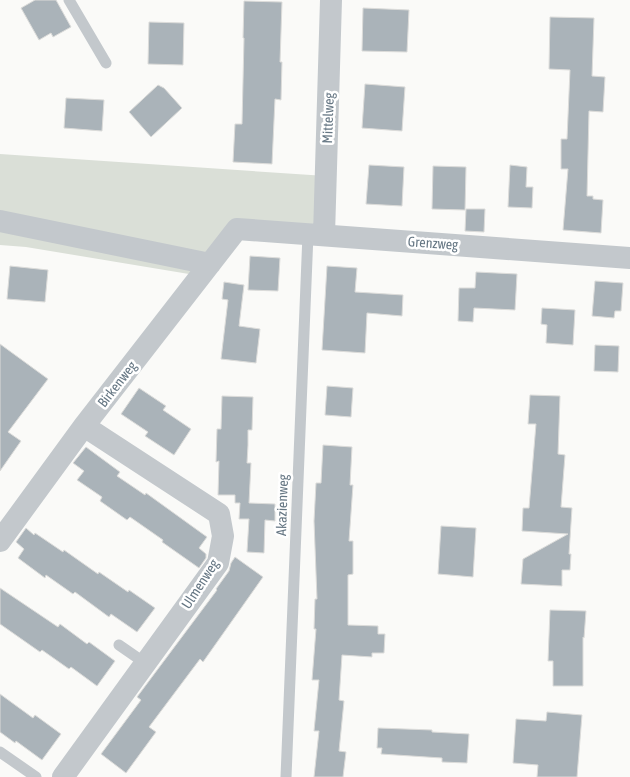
<svg xmlns="http://www.w3.org/2000/svg" width="630" height="777" viewBox="0 0 630 777" font-family="'Asap Condensed',sans-serif">
  <style>
    .green { fill: #dadfd7 }
    .building { fill: #aab3b9; stroke: #dcdcda }
    .lines { fill: none; stroke-linecap: round; stroke-linejoin: round }
    .lane { stroke: #c3c8cc; stroke-width: 11 }
    .street { stroke: #c3c8cc; stroke-width: 22 }
    .labels { text-anchor: middle; stroke-width: 5; stroke-linejoin: round; paint-order: stroke }
    .street-label { font-size: 14px; fill: #657683; stroke: #fff }
  </style>
  <rect width="100%" height="100%" fill="#fafaf8"/>
  <path class="green" d="M0,154L326,176L324,235L237,229L195,275L26,247L0,245Z"/>
  <path class="building" d="M35,0H56L71,27L53,37L51,33L39,40L21,8Z
    M244,1L282,2L280,62H282L281,100L275,99L272,164L233,162L235,124H242L244,38H243Z
    M363,8L409,10L407,52L362,51Z
    M550,17L594,18L592,76L605,77L603,112L589,111L587,196H593V199L603,200L601,233L563,230L568,169H561V139H567L570,70L549,69Z
    M149,22L184,23L183,65L148,64Z
    M365,84L405,87L402,131L362,128Z
    M158,85L164,88L182,108L151,137L129,112Z
    M66,98L104,100L102,131L64,128Z
    M369,165L404,167L402,206L366,204Z
    M510,165L527,167L526,187H533L532,208L508,207Z
    M433,166L466,167L465,210L432,209Z
    M466,209H485L484,232L465,231Z
    M250,256L280,258L278,291L248,290Z
    M10,266L48,270L45,302L7,299Z
    M327,266L357,268L355,292L403,295L402,316L367,313L365,353L322,350Z
    M476,272L517,274L515,310L474,308L473,322L458,321L459,288H475Z
    M595,281L623,283L621,311H615L614,318L592,316Z
    M224,282L244,285L239,326L260,329L256,363L221,359L228,300L222,299Z
    M542,308L575,310L573,345L546,343L547,325L541,324Z
    M0,344L48,379L8,432L21,441L0,471Z
    M595,345L619,346L618,372L594,371Z
    M327,386L353,388L351,417L325,415Z
    M139,388L166,406L163,410L191,429L174,455L145,436L148,432L121,414Z
    M530,395L560,396L558,454L565,455L561,507L572,508L569,554H571L570,570H562V586L521,584L523,559L568,534L522,531L523,508H529L536,424H528Z
    M222,396L253,397L252,430H248V445L247,463H251L249,503L275,504V521L265,520L264,553L247,552L249,519H239L240,503H235V495H218L219,461L216,462L217,429H221Z
    M323,445L352,447L350,485H353L349,541H353V574L348,575V625L378,626V634H385L384,653H372V657L342,655L339,700L344,701L339,751L346,752L343,777H314L319,731H314L319,680H312L316,629H314L315,599H317L314,521L316,483H321Z
    M86,447L120,472L117,476L145,495L146,493L207,537L199,548L206,554V558L199,568L162,542L163,540L130,517L127,520L100,501L102,497L77,480L84,471L73,463Z
    M441,526L476,528L473,577L438,574Z
    M26,528L34,535L35,533L63,552L64,550L98,574L99,572L128,592L129,590L155,608L137,632L111,614L109,617L75,592L73,594L46,575L45,578L18,558L24,549L16,542Z
    M235,557L263,577L203,662L200,659L149,727L156,732L126,773L101,754L141,700L137,697L217,590L216,589L229,571L231,563Z
    M0,588L58,627L60,624L87,644L89,642L115,661L97,686L71,667L69,669L42,650L40,652L0,624Z
    M550,610L586,611L584,638L583,637V686H553V661H548Z
    M0,694L33,718L35,715L61,734L42,760L16,741L15,743L0,732Z
    M547,712L582,715L577,777H537L538,765L513,763L516,719L546,721Z
    M378,728L432,730V732L469,734L467,763L442,762V758L381,754L382,748H377Z"/>
  <g class="lines">
    <path class="lane" d="M69,0L106,63
      M119,645L145,663
      M0,752L36,777
      M286,777L308,234"/>
    <path class="street" d="M0,221L210,264
      M324,235L331,0
      M0,541L84,426L237,229L630,258
      M63,777L218,563L223,536L219,514L84,426"/>
  </g>
  <g class="labels">
    <g class="street-label">
      <text transform="translate(328 118) rotate(-88)" y="5">Mittelweg</text>
      <text transform="translate(433 243) rotate(4)" y="5">Grenzweg</text>
      <text transform="translate(117 384) rotate(-52)" y="5">Birkenweg</text>
      <text transform="translate(282 505) rotate(-88)" y="5">Akazienweg</text>
      <text transform="translate(200 584) rotate(-57)" y="5">Ulmenweg</text>
    </g>
  </g>
</svg>
